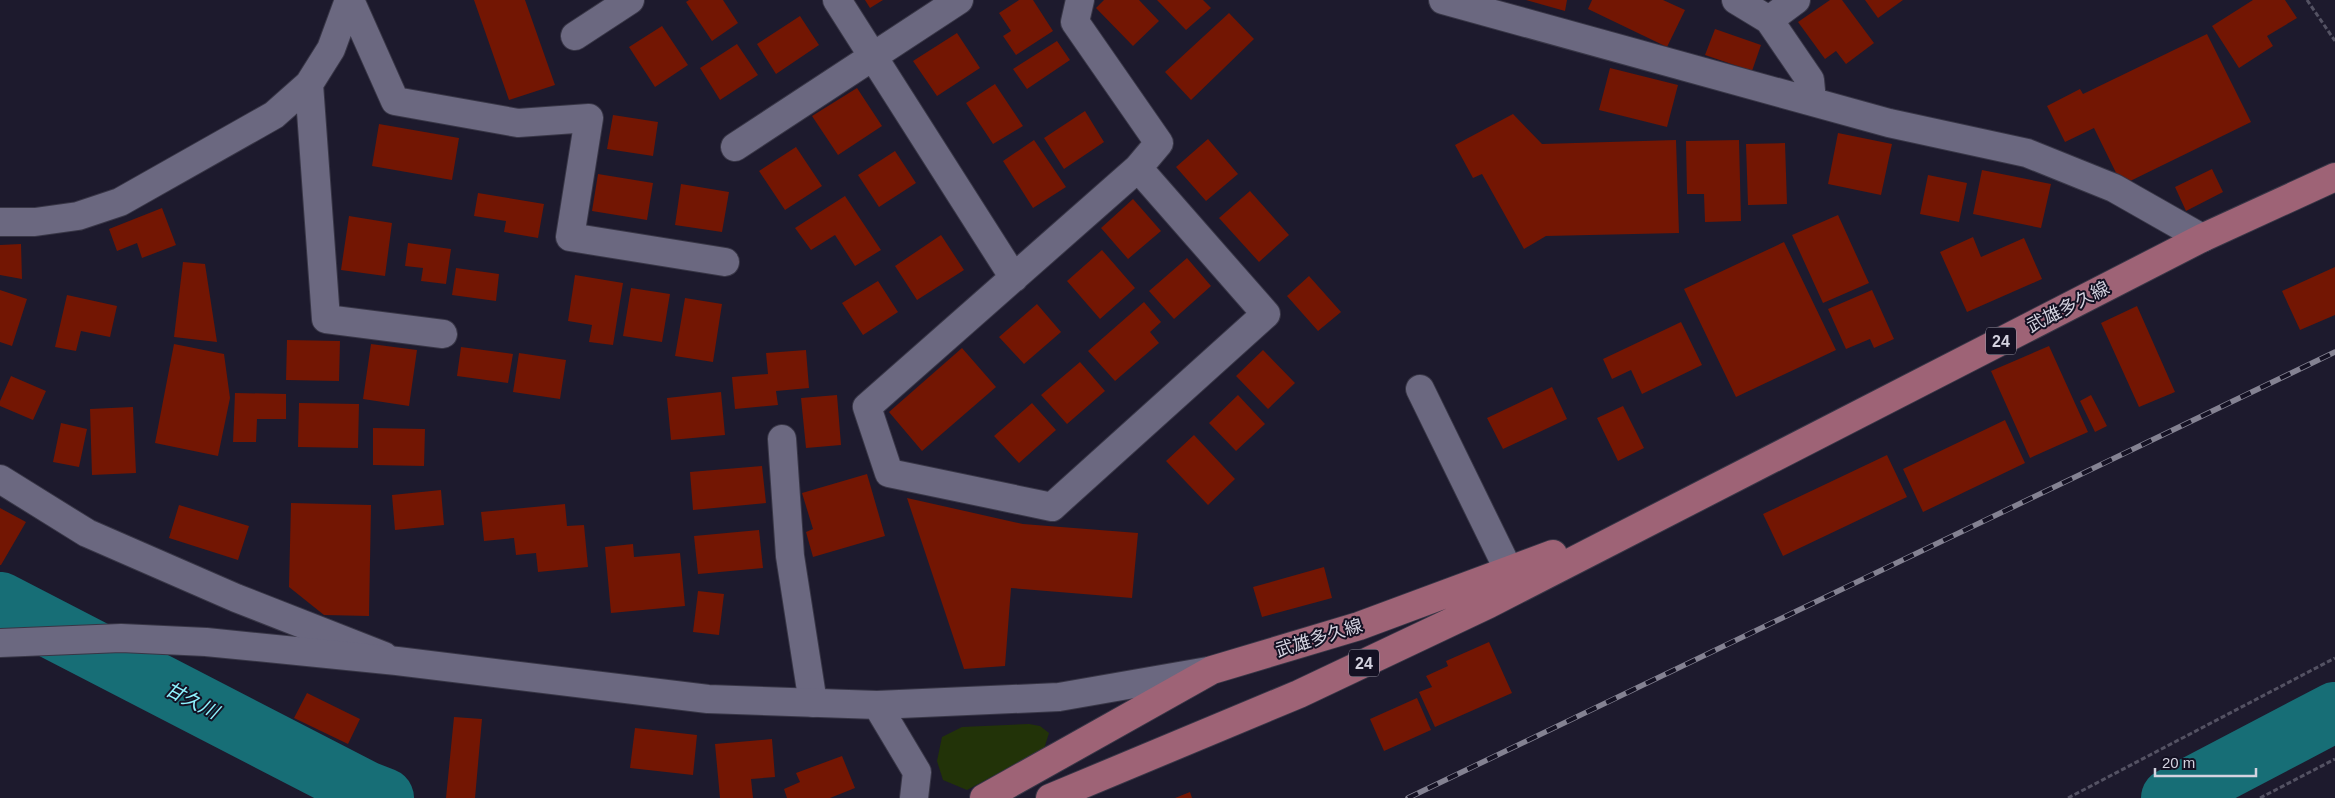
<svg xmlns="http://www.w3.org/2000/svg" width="2335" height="798" viewBox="0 0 2335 798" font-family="Helvetica,'Noto Sans JP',sans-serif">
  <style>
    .green { fill: #223308 }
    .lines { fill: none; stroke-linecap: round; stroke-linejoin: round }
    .river { stroke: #176e76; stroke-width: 60 }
    .building { fill: #731603 }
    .minor-casing { stroke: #383646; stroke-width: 30 }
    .tertiary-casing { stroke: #383646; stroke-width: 30 }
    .primary-casing { stroke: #383646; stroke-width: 30 }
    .path { stroke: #545263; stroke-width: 3; stroke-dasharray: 5 2.5; stroke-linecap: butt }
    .minor { stroke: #6b6880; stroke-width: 28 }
    .tertiary { stroke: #6b6880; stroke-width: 28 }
    .primary { stroke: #9e6376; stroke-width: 28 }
    .rail-casing { stroke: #848292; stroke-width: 5.5 }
    .rail { stroke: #141123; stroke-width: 4; stroke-dasharray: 11; stroke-linecap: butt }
    .labels { text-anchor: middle; stroke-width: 4; stroke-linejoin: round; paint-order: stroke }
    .shield { fill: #141123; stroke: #9a99a7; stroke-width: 1 }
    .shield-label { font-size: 16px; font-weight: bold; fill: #d4d3e0 }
    .street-label { font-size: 18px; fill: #d4d3e0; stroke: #141123 }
    .water-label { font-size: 19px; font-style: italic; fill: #8ff4ff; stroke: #141123 }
  </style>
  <rect width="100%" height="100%" fill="#1d1a2d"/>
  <path class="green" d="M1029,724L1040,726L1049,733L1044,749L967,790L943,780L937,761L942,737L962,727Z"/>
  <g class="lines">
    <path class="river" d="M0,602L366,791L384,798
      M2171,798L2335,712"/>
  </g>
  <path class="building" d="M474,0H525L555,85L509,100Z
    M689,0H723L738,23L712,41L686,2Z
    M865,0H883L870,8Z
    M1019,0H1033L1053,31L1016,55L1003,36L1011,31L999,13Z
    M1104,0H1139L1159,21L1133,46L1096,8Z
    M1157,0H1203L1211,8L1186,30Z
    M1526,0H1567L1565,11Z
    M1592,0H1663L1685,10L1667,47L1588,9Z
    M1830,0H1842L1874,43L1846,64L1836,51L1825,59L1798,22Z
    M1865,0H1903L1878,18Z
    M2253,0H2285L2297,18L2267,36L2273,46L2239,68L2212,26Z
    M1229,13L1254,39L1191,100L1165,72Z
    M800,16L819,45L776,74L757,44Z
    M662,26L688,65L655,87L629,47Z
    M1715,29L1761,45L1752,71L1705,55Z
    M957,33L980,68L937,96L913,61Z
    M2207,34L2251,122L2122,185L2094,128L2065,142L2047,106L2080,89L2083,94Z
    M1057,41L1070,60L1027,89L1013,69Z
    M737,44L758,75L720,100L700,68Z
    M1610,68L1678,85L1667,127L1599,110Z
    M995,84L1023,126L993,144L966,103Z
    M857,88L882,126L838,155L812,116Z
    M1085,111L1104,142L1064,169L1044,138Z
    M1513,114L1542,144L1676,140L1679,233L1546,236L1524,249L1482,174L1473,178L1455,145Z
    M613,115L658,122L653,156L607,149Z
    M379,124L459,138L452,180L372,166Z
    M1838,133L1892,144L1881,195L1828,184Z
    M1208,139L1238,174L1206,201L1176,167Z
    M1034,140L1066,187L1033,208L1003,161Z
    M1739,140L1741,221L1705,222L1704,194H1687L1686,141Z
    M1785,143L1787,204L1748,205L1746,144Z
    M796,147L822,186L785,210L759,171Z
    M895,151L916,183L879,207L858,175Z
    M2212,169L2223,192L2186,211L2175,187Z
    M1982,170L2051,184L2041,228L1973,214Z
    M598,174L653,183L647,220L592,211Z
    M1928,175L1967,183L1959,222L1920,214Z
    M681,184L729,192L722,232L675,225Z
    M1250,191L1289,235L1259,262L1219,218Z
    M478,193L544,204L538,238L504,232L506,221L474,216Z
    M845,196L881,250L855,266L835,235L811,250L795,228Z
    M1133,199L1161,231L1128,259L1101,228Z
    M162,208L176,245L142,258L137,243L117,251L109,229Z
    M1838,215L1869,283L1823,303L1792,235Z
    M349,216L392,223L385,276L341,270Z
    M941,235L964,270L917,300L895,266Z
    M1973,237L1981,257L2024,238L2042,279L1967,312L1940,252Z
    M1784,242L1836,350L1736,397L1684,289Z
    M408,243L451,249L446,284L421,281L423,268L405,266Z
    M21,244L22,279L0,275V245Z
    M1102,250L1135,288L1100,319L1067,281Z
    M1187,258L1211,286L1174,319L1149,291Z
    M183,262L205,264L217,342L174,337Z
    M2335,267V315L2300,330L2282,291Z
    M456,268L499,274L496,301L452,295Z
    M575,275L623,283L613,345L589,342L592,325L568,321Z
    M1309,276L1341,312L1318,331L1287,296Z
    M878,281L898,312L863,335L842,303Z
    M631,288L670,294L662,342L623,336Z
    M0,290L27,299L12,346L0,342Z
    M1872,290L1894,339L1874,348L1870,339L1846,349L1828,309Z
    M67,295L117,306L110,337L81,331L76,351L55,347Z
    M685,298L722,304L713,362L675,356Z
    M1144,302L1161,322L1150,332L1159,343L1115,381L1088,351Z
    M1037,304L1061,332L1024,364L999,337Z
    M2137,306L2175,392L2139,407L2101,323Z
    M1681,322L1702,365L1642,394L1631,370L1612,379L1603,359Z
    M287,340L340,341L339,381L286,380Z
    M174,344L224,354L230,398L218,456L155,443Z
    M371,344L417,350L409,406L363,399Z
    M2049,346L2088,432L2030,458L1991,371Z
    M461,347L513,354L508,383L457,376Z
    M962,348L996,387L922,451L889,412Z
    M806,350L809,388L776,391L778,405L735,409L732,377L768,374L766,353Z
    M1263,350L1295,383L1268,409L1236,376Z
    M519,353L566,360L560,399L513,392Z
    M1080,362L1105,391L1067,424L1041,395Z
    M11,376L46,391L33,420L0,406V401Z
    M1552,387L1567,419L1503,449L1487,418Z
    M721,392L725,435L671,440L667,398Z
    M235,393L286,394V419H257L256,442H233Z
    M837,395L841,445L806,448L801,398Z
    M1238,395L1265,424L1236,451L1209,423Z
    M2091,395L2107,426L2095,432L2080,401Z
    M299,403L359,404L358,448L298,447Z
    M1032,403L1056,430L1019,463L994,436Z
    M1623,406L1644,448L1618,461L1597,418Z
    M133,407L136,473L92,475L90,409Z
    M2005,420L2025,463L1923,512L1903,469Z
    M61,423L87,429L79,467L53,462Z
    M373,428L425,429L424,466L373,465Z
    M1194,435L1235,479L1208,505L1166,461Z
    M1887,455L1907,497L1783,556L1763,514Z
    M762,466L766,503L693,510L690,472Z
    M867,474L885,536L813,557L806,532L813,529L802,493Z
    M441,490L444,525L395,530L392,495Z
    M907,498L1023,524L1138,533L1132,598L1011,588L1005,666L964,669Z
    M291,503L371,505L369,616L324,615L289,587Z
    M565,504L567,526L584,525L588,567L538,572L536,553L516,555L514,538L484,541L481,512Z
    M179,505L249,526L238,560L169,538Z
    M0,508L26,522L1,565H0Z
    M759,530L763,568L698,574L694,536Z
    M633,544L634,557L680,553L685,606L611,613L605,547Z
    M1324,567L1332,598L1262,617L1253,587Z
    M698,591L724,594L719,635L693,632Z
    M1489,642L1512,693L1435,727L1419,692L1432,687L1426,676L1448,666L1446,661Z
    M307,693L360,719L348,744L294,718Z
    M1417,698L1431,730L1384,751L1370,719Z
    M454,717L482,719L475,798H446Z
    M635,728L697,735L693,775L630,768Z
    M772,739L775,777L751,779L753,798H720L715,744Z
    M842,756L855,788L830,798H787L784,789L800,782L796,773Z
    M1190,792L1192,798H1175Z"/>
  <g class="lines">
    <g class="minor-casing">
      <path id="minor" d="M350,0L395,101L518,123L589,118L570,237L725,262
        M837,0L1014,278
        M1080,0L1075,22L1159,143L1138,168L867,407L889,473L1052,507L1266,314L1138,168
        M1443,0L1889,123L2027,153L2114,188L2202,238
        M1736,0L1769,20L1810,80L1812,101
        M1769,20L1796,0
        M575,36L630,0
        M309,84L326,319L443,334
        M735,147L959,0
        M0,222H35L78,216L120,202L274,115L309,84L331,49L349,0
        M1420,389L1509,571
        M782,439L790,556L813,703
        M0,479L87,533L236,598L384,656"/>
    </g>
    <g class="tertiary-casing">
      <path id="tertiary" d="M0,643L121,638L206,642L397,661L708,699L877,705L1059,697L1208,671
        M877,705L917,772L914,798"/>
    </g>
    <g class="primary-casing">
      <path id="primary" d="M984,798L1212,670L1359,626L1553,554
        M1050,798L1299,694L1489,604L2202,238L2335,177"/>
    </g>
    <path class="path" d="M2307,0L2335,41
      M2068,798L2335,658
      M2260,798L2335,759"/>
    <use href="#minor" class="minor"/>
    <use href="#tertiary" class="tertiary"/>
    <use href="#primary" class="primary"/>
    <g class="rail-casing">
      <path id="rail" d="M1408,798L2335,352"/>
    </g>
    <use href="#rail" class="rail"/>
  </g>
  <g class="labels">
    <g class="shield">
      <rect x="1986" y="327.5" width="30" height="27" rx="4"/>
      <rect x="1349" y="649.5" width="30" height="27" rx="4"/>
    </g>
    <g class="shield-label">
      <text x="2001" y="347">24</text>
      <text x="1364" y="669">24</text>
    </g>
    <g class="street-label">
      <text transform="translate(2068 307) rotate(-27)" y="6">武雄多久線</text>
      <text transform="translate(1319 638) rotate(-17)" y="6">武雄多久線</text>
    </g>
    <g class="water-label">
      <text transform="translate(192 700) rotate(27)" y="7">甘久川</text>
    </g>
  </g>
  <path d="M2155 768v8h101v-8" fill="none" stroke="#d4d3e0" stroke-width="2.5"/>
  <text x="2162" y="768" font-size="15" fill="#d4d3e0" stroke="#141123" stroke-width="4" paint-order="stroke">20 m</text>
</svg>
